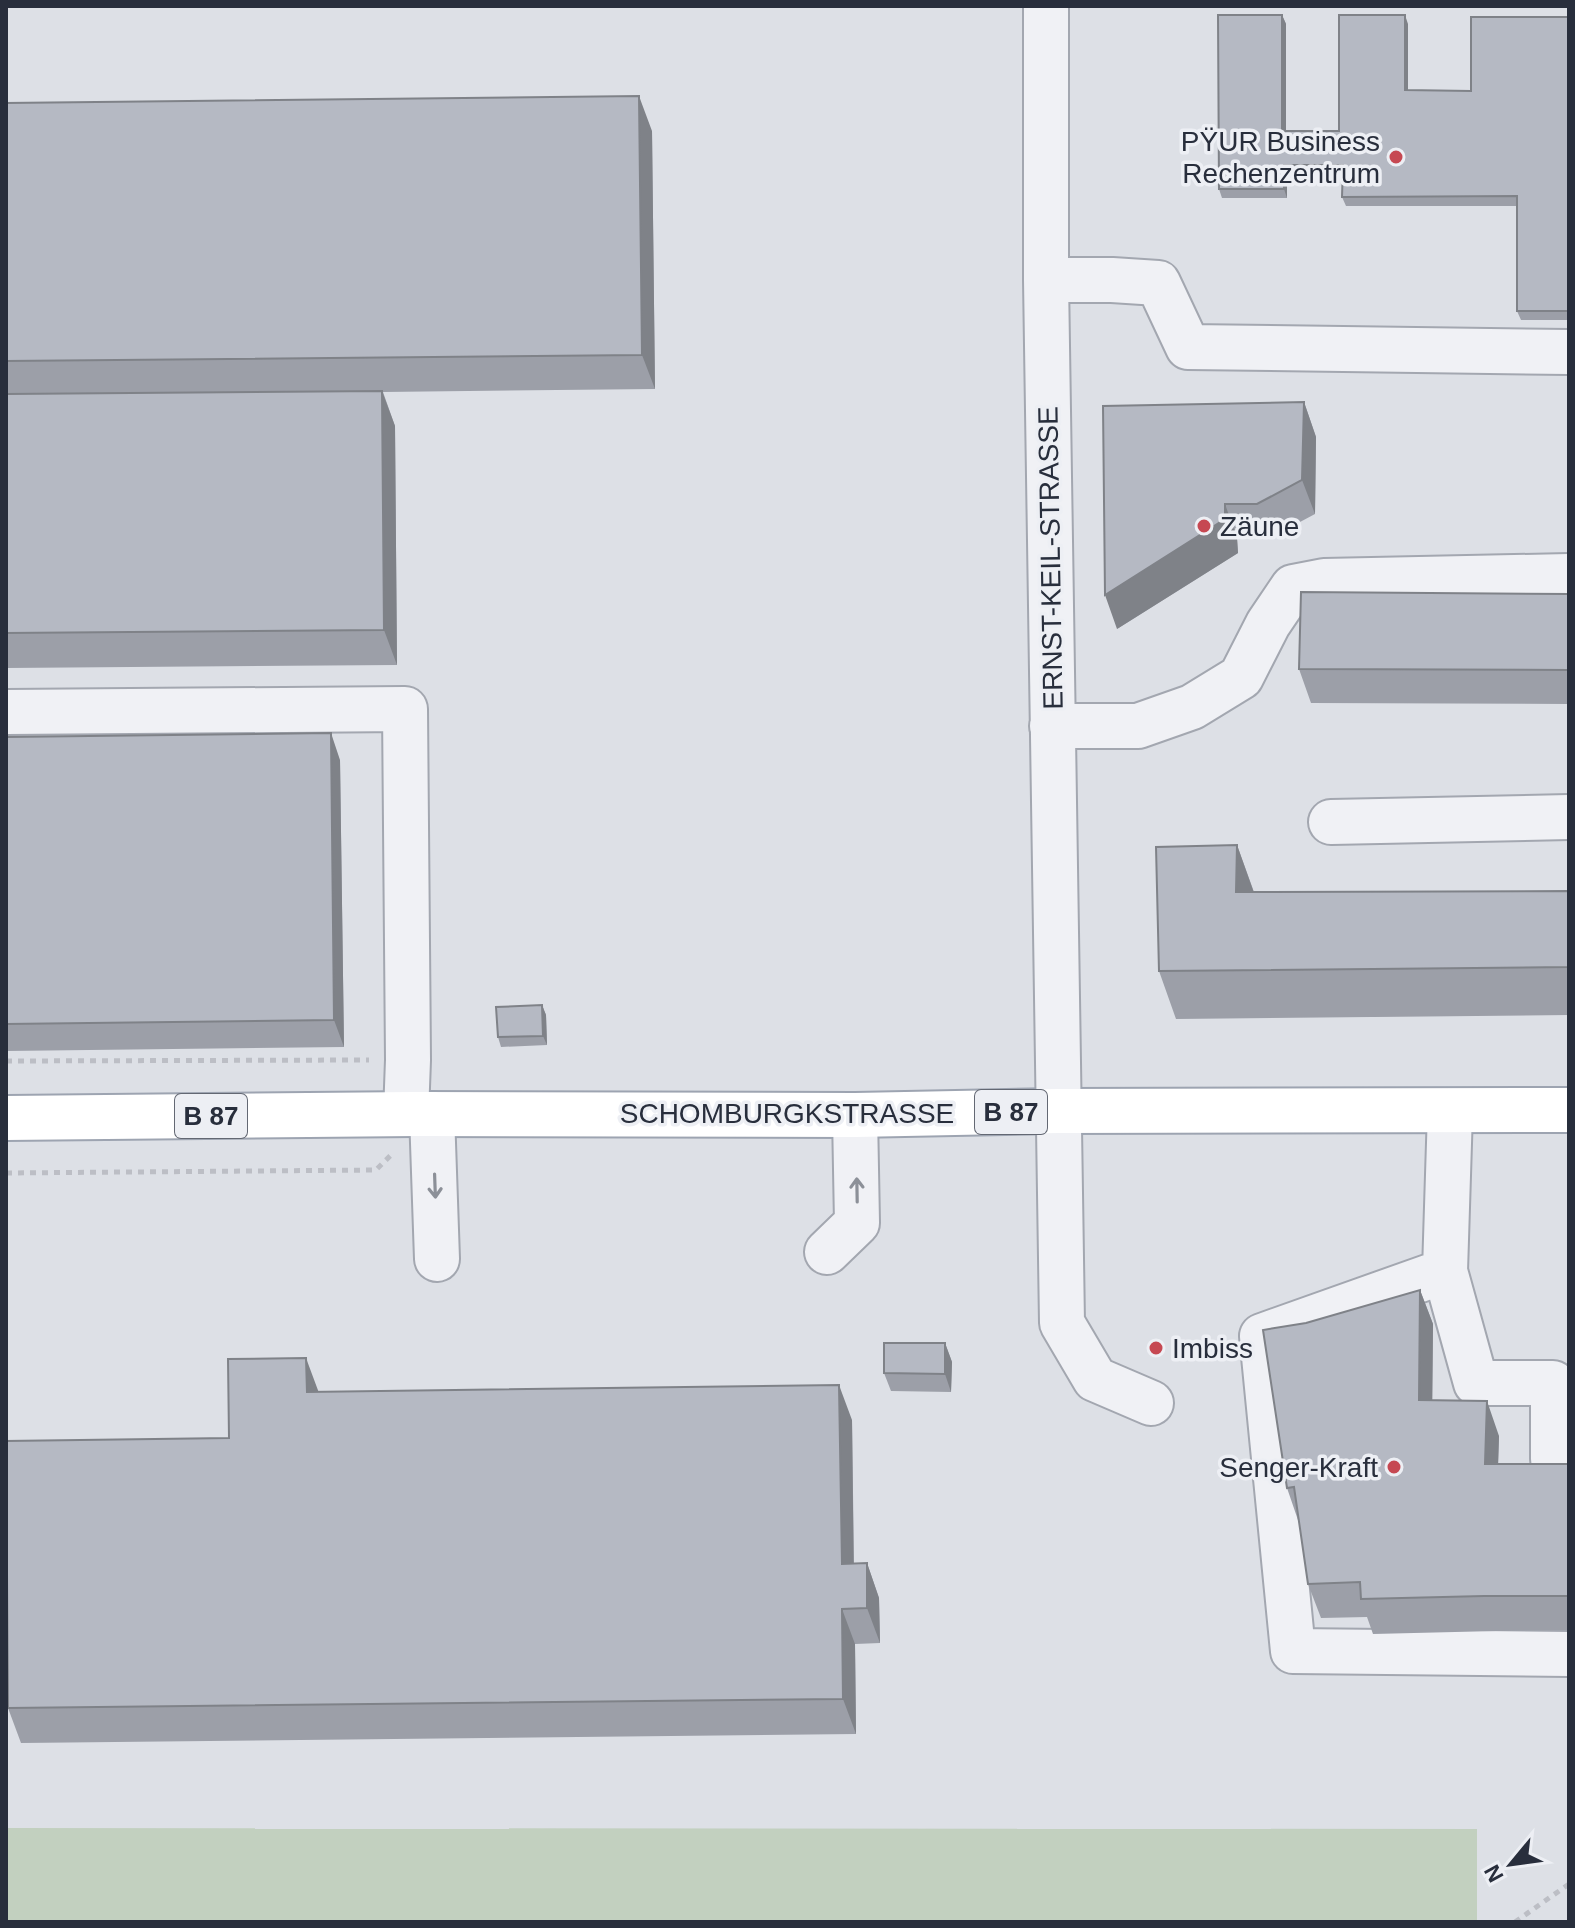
<svg xmlns="http://www.w3.org/2000/svg" width="1575" height="1928" viewBox="0 0 1575 1928" font-family="Helvetica,sans-serif">
  <style>
    .green { fill: #c2d0bf }
    .lines { fill: none; stroke-linecap: round; stroke-linejoin: round }
    .minor-casing { stroke: #a3a7b0; stroke-width: 48 }
    .major-casing { stroke: #9da4b1; stroke-width: 48 }
    .path { stroke: #bcbec5; stroke-width: 5; stroke-dasharray: 6 6; stroke-linecap: butt }
    .minor { stroke: #f0f1f5; stroke-width: 44 }
    .major { stroke: #fff; stroke-width: 44 }
    .wall { fill: #9c9fa8 }
    .shaded-wall { fill: #7f8288 }
    .building { fill: #b5b9c3; stroke: #7f8288; stroke-width: 2 }
    .oneway { stroke: #8c9098 }
    .poi-dot { fill: #c64852; stroke: #edeff4; stroke-width: 3 }
    .labels { text-anchor: middle; stroke-width: 7; stroke-linejoin: round; paint-order: stroke }
    .shield { fill: #edeff4; stroke: #636873; stroke-width: 2 }
    .shield-label { font-size: 26px; font-weight: bold; fill: #282e3c }
    .poi-label { font-size: 28px; fill: #282e3c; stroke: #edeff4; text-anchor: end }
    .street-label { font-size: 28px; fill: #282e3c; stroke: #edeff4 }
  </style>
  <rect width="100%" height="100%" fill="#dde0e6"/>
  <path class="green" d="M6,1828L1477,1829V1922H6Z"/>
  <g class="lines">
    <g class="minor-casing">
      <path id="minor" d="M1046,6V280L1062,1323L1095,1379L1151,1403
        M1046,280H1112L1158,283L1188,347L1569,352
        M6,712L405,709L408,1060L406,1114
        M1052,726H1138L1192,707L1241,677L1268,624L1293,587L1324,581L1569,576
        M1331,822L1569,817
        M1450,1111L1445,1271L1476,1383H1553V1459H1569
        M432,1114L437,1259
        M827,1252L857,1223L855,1115
        M1445,1271L1262,1336L1293,1651L1569,1654"/>
    </g>
    <g class="major-casing">
      <path id="major" d="M6,1118L416,1114L855,1115L1059,1111L1569,1110"/>
    </g>
    <path class="path" d="M6,1061L369,1060
      M6,1173L376,1170L391,1155
      M1515,1922L1569,1884"/>
    <use href="#minor" class="minor"/>
    <use href="#major" class="major"/>
  </g>
  <path class="wall" d="M1282,15L1286,24V131H1339L1408,24V90L1471,91L1569,17V320H1521L1517,311V206H1346L1342,197L1343,174H1287V198H1222L1219,189Z
    M6,103L652,131L655,389L383,392L395,426L397,665L6,668Z
    M1304,402L1316,437L1315,514L1270,538H1237L1238,553L1117,629Z
    M1569,594V704L1311,703L1299,669Z
    M6,737L340,760L344,1047L6,1051Z
    M1237,845L1254,892L1569,891V1015L1176,1019L1159,971Z
    M542,1005L546,1015L547,1045L501,1047L498,1037Z
    M1420,1290L1433,1324L1432,1400L1499,1436L1498,1464H1569V1630L1496,1631L1373,1634L1367,1617L1321,1618L1308,1584L1299,1523L1287,1488L1306,1323Z
    M945,1343L952,1362L951,1392L891,1391L884,1373Z
    M318,1391L852,1420L854,1564L867,1563L879,1598L880,1643L855,1644L856,1734L21,1743L8,1708L229,1438Z"/>
  <path class="shaded-wall" d="M1282,15L1286,24V141L1282,131Z
    M1405,15L1408,24V100L1405,90Z
    M639,96L652,131L655,389L642,355Z
    M1284,165L1287,174V198L1284,189Z
    M382,391L395,426L397,665L384,630Z
    M1304,402L1316,437L1315,514L1302,480Z
    M1225,504L1237,538L1238,553L1117,629L1105,595Z
    M331,733L340,760L344,1047L334,1020Z
    M1237,845L1254,893L1236,892Z
    M542,1005L546,1015L547,1045L543,1036Z
    M1420,1290L1433,1324L1432,1435L1419,1400Z
    M945,1343L952,1362L951,1392L945,1374Z
    M306,1358L319,1393L307,1392Z
    M839,1385L852,1420L854,1598L842,1564Z
    M1487,1401L1499,1436L1497,1499L1485,1464Z
    M867,1563L879,1598L880,1643L867,1608Z
    M842,1609L855,1644L856,1734L843,1699Z"/>
  <path class="building" d="M1218,15H1282V131H1339V15H1405V90L1471,91V17H1569V311H1517V196L1342,197L1343,165H1284V189H1219Z
    M639,96L642,355L6,361V103Z
    M382,391L384,630L6,633V394Z
    M1304,402L1302,480L1257,504H1225V519L1105,595L1103,406Z
    M1301,592L1569,594V670L1299,669Z
    M331,733L334,1020L6,1024V737Z
    M1237,845L1236,892L1569,891V967L1159,971L1156,847Z
    M542,1005L543,1036L498,1037L496,1007Z
    M1420,1290L1419,1400L1487,1401L1485,1464H1569V1596H1484L1361,1599L1360,1582L1308,1584L1294,1487L1287,1488L1263,1330L1306,1323Z
    M884,1343H945V1374L884,1373Z
    M306,1358L307,1392L839,1385L842,1564L867,1563V1608L842,1609L843,1699L8,1708L6,1441L229,1438L228,1359Z"/>
  <defs><path id="oneway-shaft" d="M-6 0H5M1.5-3L5.5 0L1.5 3" fill="none" stroke-width="1.6" stroke-linecap="round" stroke-linejoin="round" transform="scale(2)"/></defs>
  <g class="oneway">
    <use href="#oneway-shaft" transform="translate(435 1186) rotate(88)"/>
    <use href="#oneway-shaft" transform="translate(857 1190) rotate(-91)"/>
  </g>
  <g class="poi-dot">
    <circle cx="1396" cy="157" r="8"/>
    <circle cx="1204" cy="526" r="8"/>
    <circle cx="1156" cy="1348" r="8"/>
    <circle cx="1394" cy="1467" r="8"/>
  </g>
  <g class="labels">
    <g class="shield">
      <rect x="975" y="1090" width="72" height="44" rx="6"/>
      <rect x="175" y="1094" width="72" height="44" rx="6"/>
    </g>
    <g class="shield-label">
      <text x="1011" y="1121">B 87</text>
      <text x="211" y="1125">B 87</text>
    </g>
    <g class="poi-label">
      <text x="1380" y="151">PŸUR Business<tspan x="1380" dy="32">Rechenzentrum</tspan></text>
      <text x="1220" y="536" text-anchor="start">Zäune</text>
      <text x="1172" y="1358" text-anchor="start">Imbiss</text>
      <text x="1378" y="1477">Senger-Kraft</text>
    </g>
    <g class="street-label">
      <text transform="translate(1050 558) rotate(-91)" y="10">ERNST-KEIL-STRASSE</text>
      <text x="787" y="1123">SCHOMBURGKSTRASSE</text>
    </g>
  </g>
  <rect width="1575" height="1928" fill="none" stroke="#282e3c" stroke-width="16"/>
  <g transform="translate(1511 1864) rotate(241)" stroke="#edeff4" stroke-width="6" paint-order="stroke">
  <path d="M0-6L14 30L0 20L-14 30Z" fill="#282e3c"/>
  <text y="-12" font-size="22" font-weight="bold" text-anchor="middle" fill="#282e3c">N</text>
  </g>
</svg>
